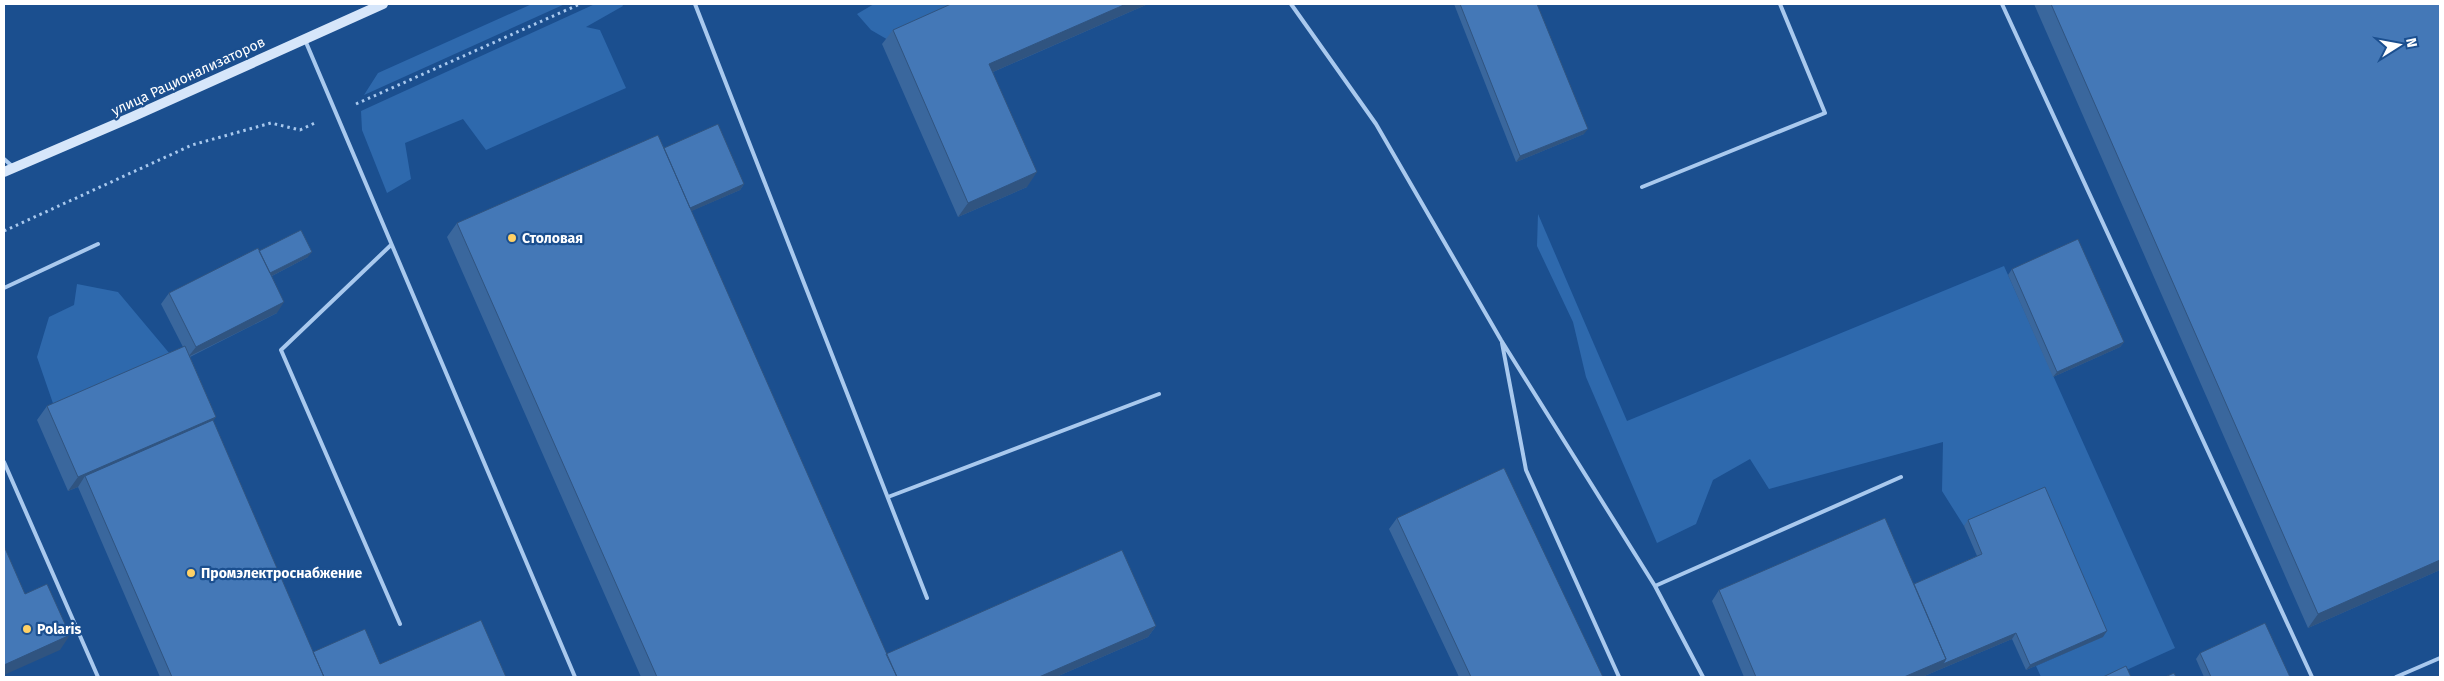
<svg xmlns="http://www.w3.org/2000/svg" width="2444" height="681" viewBox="0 0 2444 681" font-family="'Fira Sans',sans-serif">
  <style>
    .green { fill: #2e69ad }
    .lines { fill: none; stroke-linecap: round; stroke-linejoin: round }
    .path { stroke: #a9c9ee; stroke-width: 3; stroke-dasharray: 2.5 4; stroke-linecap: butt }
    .service { stroke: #a9c9ee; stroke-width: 4 }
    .secondary { stroke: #d6e6fa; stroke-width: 10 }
    .wall { fill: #3a679d }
    .shaded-wall { fill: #305480 }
    .building { fill: #4478b7; stroke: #305480 }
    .poi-dot { fill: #ffd166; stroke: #1b4f8f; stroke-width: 2 }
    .labels { text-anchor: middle; stroke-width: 4.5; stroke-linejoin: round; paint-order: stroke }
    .street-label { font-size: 14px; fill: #fff; stroke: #1b4f8f }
    .poi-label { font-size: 14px; font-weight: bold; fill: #fff; stroke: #1b4f8f; text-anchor: start }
  </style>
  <rect width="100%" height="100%" fill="#1b4f8f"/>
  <path class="green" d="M532,4H565L364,95L378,73Z
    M595,4H622L623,6L586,27L600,30L626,88L486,150L463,119L405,143L411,179L387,193L362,130L361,111Z
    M874,4H974L890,41L871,30L857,14Z
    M1538,214L1627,421L2004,266L2175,648L2111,677H2041L2036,666L2102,637L2041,493L1964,526L1942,491L1943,442L1769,489L1750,459L1713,480L1696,524L1657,543L1586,377L1573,322L1537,246Z
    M77,284L118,292L175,360L56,412L37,357L49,317L74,305Z"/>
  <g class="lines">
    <path class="path" d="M356,104L580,4
      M4,231L192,145L271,123L300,130L317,122"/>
    <path class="service" d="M695,4L927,598
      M1291,4L1376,124L1501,340L1655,586L1703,677
      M2002,4L2312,677
      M305,40L575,677
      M4,159L12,166
      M1642,187L1825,113L1780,4
      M391,245L281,350L400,624
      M4,288L98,244
      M1502,343L1526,470L1619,677
      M4,462L98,677
      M888,497L1159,394
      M1655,586L1901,477
      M2396,677L2440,658"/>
    <path class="secondary" d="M4,172L132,117L383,4"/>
  </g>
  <path class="wall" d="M1148,4L993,72L1027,187L958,217L882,44L893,30Z
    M1454,4H1537L1584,134L1516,162Z
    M2034,4H2440V570L2308,628Z
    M744,184L740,190L691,211L886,654L1156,626L1148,637L1056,677H641L447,237L457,223Z
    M259,251L308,257L272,276L277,313L190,357L216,417L213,420L313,652L380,664L506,677H160L78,487L68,491L37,420L47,406L183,347L161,304L169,293Z
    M2012,269L2124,342L2120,347L2053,377L2008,275Z
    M1397,518L1603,677H1459L1389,529Z
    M1968,520L2103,637L2026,670L2012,639L1922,677H1744L1712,601L1719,590L1914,584L1977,556L1964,526Z
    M2200,653L2290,677H2204L2196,659Z"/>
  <path class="shaded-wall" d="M1126,4H1148L979,78L989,64Z
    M1588,129L1584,134L1516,162L1520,156Z
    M1037,172L1027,187L958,217L968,203Z
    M744,184L740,190L678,217L682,211Z
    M312,252L308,257L262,281L266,275Z
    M284,302L277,313L188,357L196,347Z
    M2124,342L2120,347L2053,377L2057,372Z
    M216,417L206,431L85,476L78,487L68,491L78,477Z
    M2440,560V570L2308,628L2318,614Z
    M1156,626L1148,637L1056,677H1039Z
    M2107,631L2103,637L2026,670L2030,665Z
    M2016,633L2012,639L1922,677H1904L1946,659Z
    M70,635L60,650L4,675V665Z"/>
  <path class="building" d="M951,4H1126L989,64L1037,172L968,203L893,30Z
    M1460,4H1537L1588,129L1520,156Z
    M2051,4H2440V560L2318,614Z
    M718,124L744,184L690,208L664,148Z
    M658,135L897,677H657L457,223Z
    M301,230L312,252L270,273L259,251Z
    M2078,239L2124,342L2057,372L2012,269Z
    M258,248L284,302L196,347L169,293Z
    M185,346L216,417L78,477L47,406Z
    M213,420L324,677H172L85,476Z
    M1504,468L1603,677H1471L1397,518Z
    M2045,487L2107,631L2030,665L2016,633L1943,664L1946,659L1914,584L1982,554L1968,520Z
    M1885,518L1946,659L1904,677H1756L1719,590Z
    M4,546L25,594L47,584L70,635L4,665Z
    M1122,550L1156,626L1039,677H897L886,654Z
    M481,620L506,677H324L313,652L365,629L380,664Z
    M2265,623L2290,677H2211L2200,653Z
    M2126,666L2131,677H2103Z
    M2174,673L2176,677H2165Z"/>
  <g class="poi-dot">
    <circle cx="512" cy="238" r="5"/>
    <circle cx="191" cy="573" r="5"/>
    <circle cx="27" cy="629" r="5"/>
  </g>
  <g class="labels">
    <g class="street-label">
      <text transform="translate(188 76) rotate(-25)" y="5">улица Рационализаторов</text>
    </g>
    <g class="poi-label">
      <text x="522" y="243">Столовая</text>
      <text x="201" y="578">Промэлектроснабжение</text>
      <text x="37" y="634">Polaris</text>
    </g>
  </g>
  <rect width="2444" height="681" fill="none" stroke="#ffffff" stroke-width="10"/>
  <g transform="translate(2399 45) rotate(79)" stroke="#1b4f8f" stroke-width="4" paint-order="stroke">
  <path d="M0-4L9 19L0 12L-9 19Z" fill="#ffffff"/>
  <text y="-8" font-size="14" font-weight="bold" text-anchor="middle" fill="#ffffff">N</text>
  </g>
</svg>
